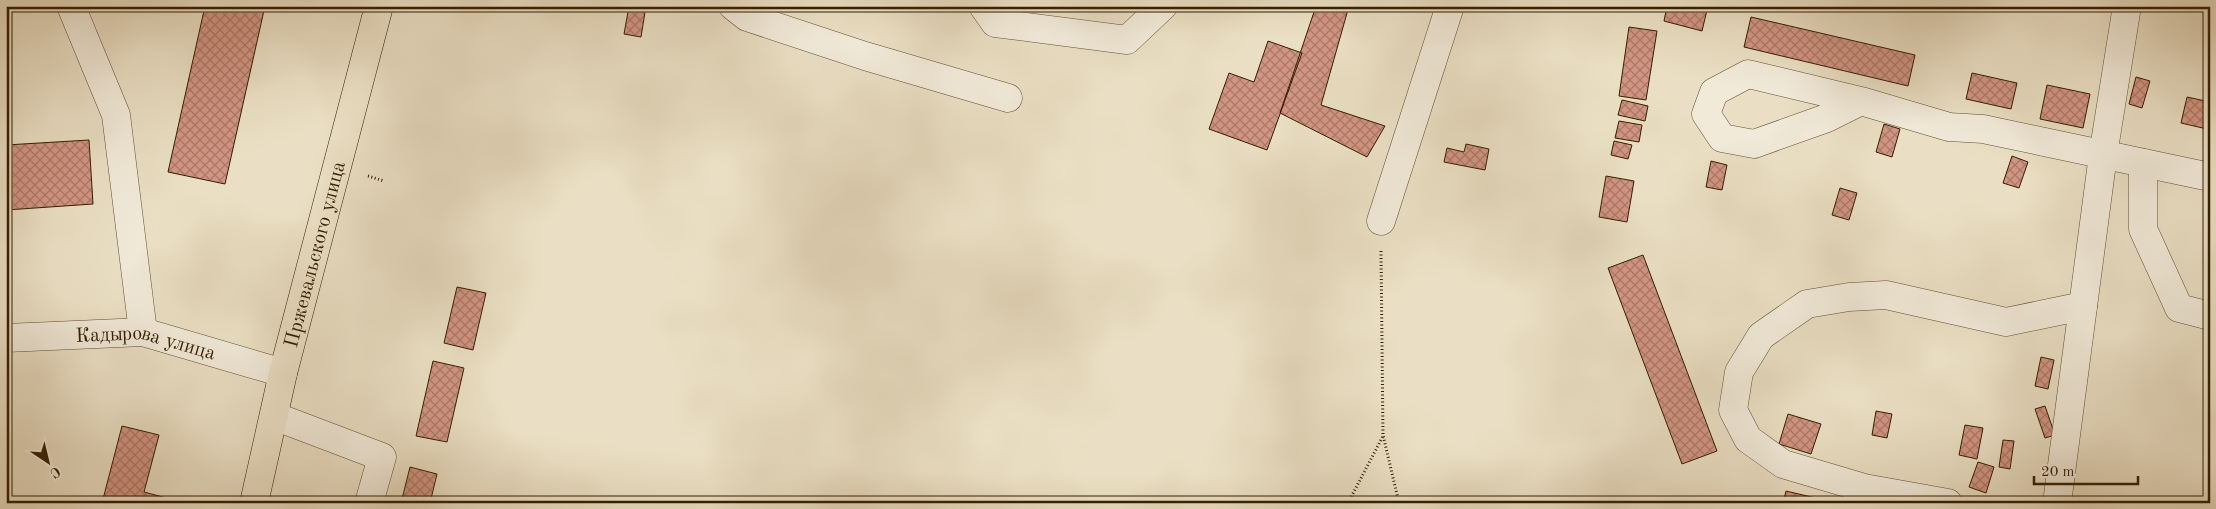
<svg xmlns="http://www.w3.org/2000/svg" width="2216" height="509" viewBox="0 0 2216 509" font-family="'Old Standard TT',serif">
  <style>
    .building { fill: url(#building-cross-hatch); stroke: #351e00 }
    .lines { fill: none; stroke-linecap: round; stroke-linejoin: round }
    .minor-casing { stroke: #624e31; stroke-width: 29 }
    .major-casing { stroke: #351e00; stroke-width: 29 }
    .path { stroke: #351e00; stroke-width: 3; stroke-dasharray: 1 2.5; stroke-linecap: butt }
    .minor { stroke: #f1ead9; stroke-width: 28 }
    .major { stroke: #eadfc4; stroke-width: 28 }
    .labels { text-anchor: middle; stroke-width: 4; stroke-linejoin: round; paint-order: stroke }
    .street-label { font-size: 20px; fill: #351e00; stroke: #f1ead9 }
  </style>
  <defs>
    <pattern id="building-cross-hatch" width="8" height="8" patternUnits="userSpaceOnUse" patternTransform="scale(1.25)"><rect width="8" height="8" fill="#d29583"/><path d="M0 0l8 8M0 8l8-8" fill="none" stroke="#ab7969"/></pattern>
  </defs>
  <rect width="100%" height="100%" fill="#eadfc4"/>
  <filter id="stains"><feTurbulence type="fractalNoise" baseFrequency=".004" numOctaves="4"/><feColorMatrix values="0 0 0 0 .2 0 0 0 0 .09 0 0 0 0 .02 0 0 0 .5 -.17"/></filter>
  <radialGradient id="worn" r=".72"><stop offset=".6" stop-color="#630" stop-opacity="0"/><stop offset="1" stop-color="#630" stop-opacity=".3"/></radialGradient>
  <path class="building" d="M205,6H265L225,184L168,172Z
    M629,6H646L641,37L624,34Z
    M1316,6H1349L1321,105L1385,126L1367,157L1280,113Z
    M1667,6H1708L1702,31L1664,21Z
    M1751,17L1915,55L1908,86L1744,47Z
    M1629,27L1657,31L1646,100L1619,96Z
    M1268,41L1302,53L1267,150L1209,129L1229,73L1254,82Z
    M1972,73L2017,83L2011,109L1966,99Z
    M2136,77L2150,81L2142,108L2129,104Z
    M2047,85L2090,94L2083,128L2040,119Z
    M2187,97L2210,102V115L2207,129L2181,123Z
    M1622,100L1648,106L1645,121L1618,115Z
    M1619,121L1642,125L1639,142L1615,138Z
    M1884,124L1900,129L1892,157L1876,152Z
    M89,140L93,204L6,210V145Z
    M1614,141L1632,145L1628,159L1611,155Z
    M1466,144L1489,149L1485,170L1444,162L1447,148L1464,152Z
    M2012,156L2028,162L2019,188L2003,183Z
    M1711,161L1727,165L1722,190L1706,187Z
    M1606,176L1634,181L1627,222L1599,217Z
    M1840,188L1857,193L1849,220L1832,215Z
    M1643,255L1717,451L1682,464L1608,268Z
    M457,287L486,293L473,350L444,343Z
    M2041,357L2054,360L2048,389L2035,386Z
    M433,361L464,368L447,442L416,436Z
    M2045,406L2055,435L2045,438L2035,409Z
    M1876,411L1892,414L1887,438L1872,435Z
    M1788,414L1821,424L1811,454L1779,444Z
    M1965,425L1983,428L1977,459L1959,455Z
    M122,426L159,435L144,492L185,503H102Z
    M2003,440L2014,441L2010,469L1999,467Z
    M1978,462L1994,467L1986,493L1969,487Z
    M410,467L437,474L430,503H401Z
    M1786,491L1837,503H1783Z
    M1027,499L1064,500V503H1027Z"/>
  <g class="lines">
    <g class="minor-casing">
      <g id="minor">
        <path d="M71,6L116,115L143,332"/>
        <path d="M733,6L747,17L865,56L1008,98"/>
        <path d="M983,6L995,23L1127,40L1163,6"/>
        <path d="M1861,101L1827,118L1754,144L1722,138L1706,114L1714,92L1748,74L1861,101L1949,127L1983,129L2210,177"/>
        <path d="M2143,163V229L2179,308L2210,316"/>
        <path d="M1381,221L1450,6"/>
        <path id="s1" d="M6,338L143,332L283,373"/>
        <path d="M274,416L382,457L369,503"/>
        <path d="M1948,503L1864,488L1783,464L1748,439L1733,410L1739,372L1761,336L1807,304L1849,297L1886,295L2006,322L2083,306"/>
        <path d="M2057,503L2103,155L2127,6"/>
      </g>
    </g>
    <g class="major-casing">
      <g id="major">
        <path id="s2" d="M254,503L283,373L379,6"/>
      </g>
    </g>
    <path class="path" d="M368,176L384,181
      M1381,251L1383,435L1399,503
      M1348,503L1383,436"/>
    <use href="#minor" class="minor"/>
    <use href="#major" class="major"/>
  </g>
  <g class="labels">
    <g class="street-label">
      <text dy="7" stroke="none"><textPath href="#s2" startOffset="256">Пржевальского улица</textPath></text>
      <text dy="7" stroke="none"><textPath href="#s1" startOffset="141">Кадырова улица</textPath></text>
    </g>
  </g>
  <rect width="2216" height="509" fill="none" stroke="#eadfc4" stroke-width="25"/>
  <rect x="8" y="8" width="2201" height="494" fill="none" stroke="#351e00" stroke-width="2.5"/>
  <rect x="12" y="12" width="2191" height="484" fill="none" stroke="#351e00"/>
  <g transform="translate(48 462) rotate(145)" stroke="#f1ead9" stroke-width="4" paint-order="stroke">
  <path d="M0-4L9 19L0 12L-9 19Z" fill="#351e00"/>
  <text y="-8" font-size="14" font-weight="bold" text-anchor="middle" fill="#351e00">С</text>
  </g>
  <path d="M2034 476v8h104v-8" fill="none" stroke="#351e00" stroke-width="2.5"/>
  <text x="2041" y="476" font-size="15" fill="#351e00" stroke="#f1ead9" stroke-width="4" paint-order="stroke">20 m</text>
  <rect width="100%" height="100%" filter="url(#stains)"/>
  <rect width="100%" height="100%" fill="url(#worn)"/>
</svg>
